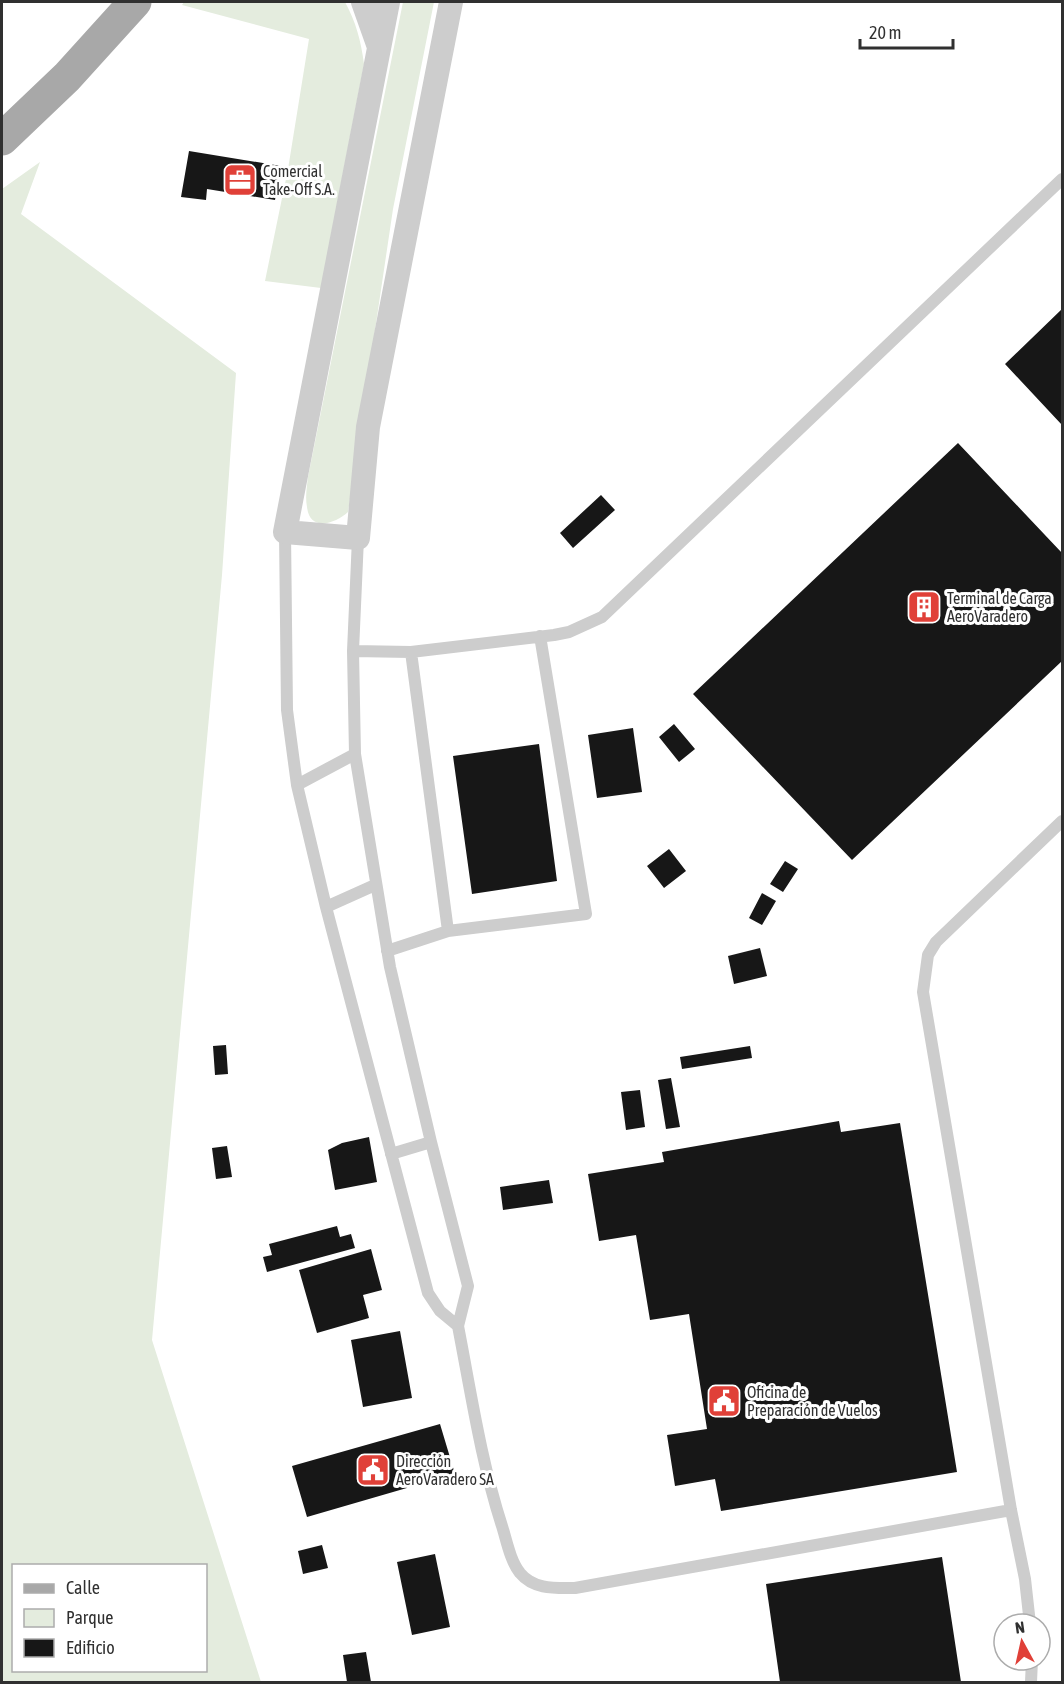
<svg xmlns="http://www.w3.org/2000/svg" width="1064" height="1684" viewBox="0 0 1064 1684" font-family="'Asap Condensed',sans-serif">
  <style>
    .green { fill: #e4ecde; fill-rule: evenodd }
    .building { fill: #171717 }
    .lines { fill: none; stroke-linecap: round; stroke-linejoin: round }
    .lane { stroke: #cdcdcd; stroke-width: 12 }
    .street { stroke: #cdcdcd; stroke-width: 24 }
    .primary { stroke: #a8a8a8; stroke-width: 33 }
    .labels { text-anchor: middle; stroke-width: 6; stroke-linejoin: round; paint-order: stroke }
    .poi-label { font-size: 16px; fill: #303030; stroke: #fff; text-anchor: start }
  </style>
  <rect width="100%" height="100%" fill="#fff"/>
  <path class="green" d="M184,2H345C356,22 361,41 364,64L321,288L265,281L288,169L309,39L182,5Z
    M403,2H434L393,209L348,512C336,523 310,533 307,507C305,497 307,486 308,477Z
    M40,162L21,214L236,373L222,575L152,1340L261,1682H2V189ZM14,1566H206V1670H14Z"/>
  <path class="building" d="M189,151L281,166L275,200L207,189L206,200L181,197Z
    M1062,309V425L1005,364Z
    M958,443L1062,553V661L852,860L693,694Z
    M601,495L615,510L573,548L560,533Z
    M674,724L695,749L679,762L659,737Z
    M633,728L642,792L597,798L588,735Z
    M539,744L557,881L472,894L453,756Z
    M669,849L686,871L664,888L647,866Z
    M785,861L798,869L783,892L770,884Z
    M762,893L776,901L762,925L749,918Z
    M760,948L767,976L734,984L728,956Z
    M226,1045L228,1074L215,1075L213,1046Z
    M750,1046L752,1058L682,1069L680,1057Z
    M671,1078L680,1127L666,1129L658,1080Z
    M640,1090L645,1127L626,1130L621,1092Z
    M839,1121L841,1132L900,1123L957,1472L721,1511L715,1479L675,1486L667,1435L707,1429L689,1314L650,1320L636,1235L599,1241L588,1174L664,1162L662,1152Z
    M369,1137L377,1182L335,1190L328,1150L342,1143Z
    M227,1146L232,1177L216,1179L212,1148Z
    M549,1180L553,1203L503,1210L500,1187Z
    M337,1226L340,1237L351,1234L355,1248L267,1272L263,1257L272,1255L269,1244Z
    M371,1249L382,1290L363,1295L369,1318L317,1333L299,1270Z
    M400,1331L412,1398L363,1407L351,1340Z
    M440,1424L455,1474L307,1517L292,1466Z
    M322,1545L328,1568L303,1574L298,1551Z
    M435,1554L450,1627L412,1635L397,1562Z
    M942,1557L961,1682H780L766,1584Z
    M366,1652L371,1682H347L343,1655Z"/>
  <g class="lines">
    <path class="lane" d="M285,532L287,710L297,785L326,907L428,1293L440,1311L458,1326L468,1286L431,1142L390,967L355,754L353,651L358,538
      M353,651L411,652L554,635L569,632L602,617L1062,179
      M411,652L448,931
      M297,785L355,754
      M326,907L375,885
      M387,951L448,931L586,914L540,636
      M391,1154L431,1142
      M458,1326C471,1393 481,1461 502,1526C507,1542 510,1560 520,1573C534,1590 556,1588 575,1588L1011,1510
      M1030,1624L1025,1579L1011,1510L923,992L928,955L936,942L1062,821
      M1031,1682L1032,1660"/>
    <path class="street" d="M363,2L379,47
      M388,2L285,532L358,538L368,427L451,2"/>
    <path class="primary" d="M2,139L67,77L135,2"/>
  </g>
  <defs>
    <g id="office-square" transform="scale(1.725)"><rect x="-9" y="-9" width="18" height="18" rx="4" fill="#e04038" stroke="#fff"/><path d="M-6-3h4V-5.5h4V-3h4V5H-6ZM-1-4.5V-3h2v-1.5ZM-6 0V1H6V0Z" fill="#fff"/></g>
    <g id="building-square" transform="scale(1.725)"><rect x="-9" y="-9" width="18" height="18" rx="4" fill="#e04038" stroke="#fff"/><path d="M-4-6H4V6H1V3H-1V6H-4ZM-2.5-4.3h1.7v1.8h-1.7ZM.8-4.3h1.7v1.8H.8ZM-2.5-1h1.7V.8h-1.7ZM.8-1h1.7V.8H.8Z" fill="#fff"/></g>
    <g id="civic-square" transform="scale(1.725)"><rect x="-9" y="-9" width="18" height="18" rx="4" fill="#e04038" stroke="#fff"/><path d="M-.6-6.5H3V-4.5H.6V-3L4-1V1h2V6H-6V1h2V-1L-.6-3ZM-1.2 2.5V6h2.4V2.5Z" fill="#fff"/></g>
  </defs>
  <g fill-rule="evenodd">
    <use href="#office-square" x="240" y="180"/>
    <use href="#building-square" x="924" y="607"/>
    <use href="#civic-square" x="724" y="1401"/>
    <use href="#civic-square" x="373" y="1470"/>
  </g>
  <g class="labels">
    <g class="poi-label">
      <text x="263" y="177">Comercial<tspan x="263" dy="18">Take-Off S.A.</tspan></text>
      <text x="947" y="604">Terminal de Carga<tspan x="947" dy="18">AeroVaradero</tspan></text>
      <text x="747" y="1398">Oficina de<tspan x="747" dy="18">Preparación de Vuelos</tspan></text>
      <text x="396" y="1467">Dirección<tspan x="396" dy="18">AeroVaradero SA</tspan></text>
    </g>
  </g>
  <rect width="1064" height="1684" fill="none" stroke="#303030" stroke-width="6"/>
  <rect x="12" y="1564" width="195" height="108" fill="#ffffff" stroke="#acacac" stroke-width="1.5"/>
  <rect x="24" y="1584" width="30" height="9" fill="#a8a8a8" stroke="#acacac" stroke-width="1.5"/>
  <text x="66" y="1594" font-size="18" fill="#303030">Calle</text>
  <rect x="24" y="1609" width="30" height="18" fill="#e4ecde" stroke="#acacac" stroke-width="1.5"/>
  <text x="66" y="1624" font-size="18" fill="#303030">Parque</text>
  <rect x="24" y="1639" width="30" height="18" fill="#171717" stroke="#acacac" stroke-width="1.5"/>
  <text x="66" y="1654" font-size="18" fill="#303030">Edificio</text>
  <g transform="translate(1022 1642) rotate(352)"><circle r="28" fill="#ffffff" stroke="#acacac" stroke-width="1.5"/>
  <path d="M0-4.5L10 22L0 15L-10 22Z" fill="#e04038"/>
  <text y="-9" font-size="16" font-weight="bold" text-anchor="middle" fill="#303030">N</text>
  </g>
  <path d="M860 39v9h93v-9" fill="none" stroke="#303030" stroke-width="3"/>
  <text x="869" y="39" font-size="18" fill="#303030" stroke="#ffffff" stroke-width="4.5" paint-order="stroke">20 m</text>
</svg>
